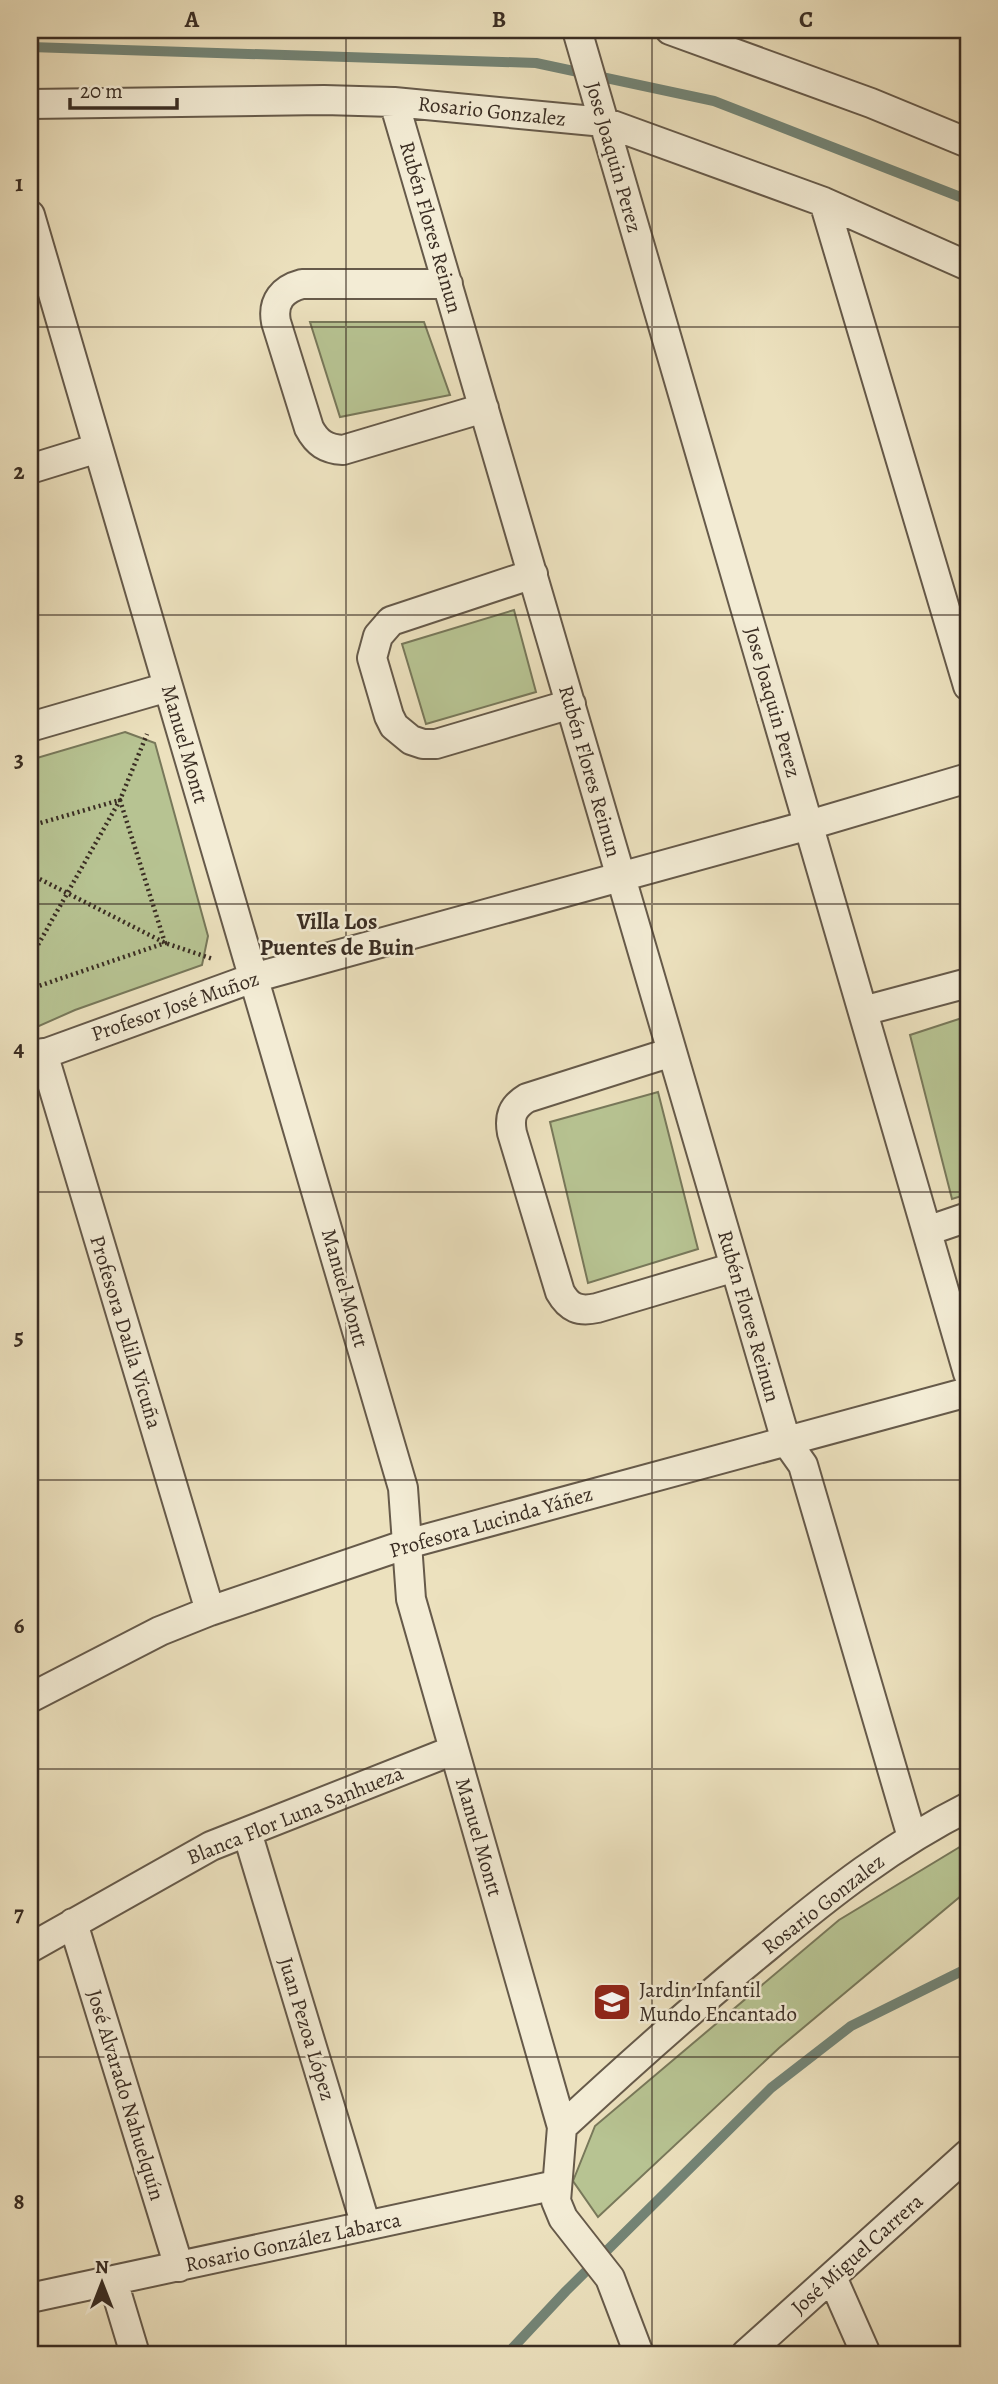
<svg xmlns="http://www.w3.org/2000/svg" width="998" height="2384" viewBox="0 0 998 2384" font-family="Alegreya,serif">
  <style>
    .green { fill: #b7c392; stroke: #78785a; stroke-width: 2 }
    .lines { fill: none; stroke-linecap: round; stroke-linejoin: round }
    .stream { stroke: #738476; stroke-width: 10 }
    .minor-casing { stroke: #665a4a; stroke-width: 32 }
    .path { stroke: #3a2d23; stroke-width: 4.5; stroke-dasharray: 2 3.5; stroke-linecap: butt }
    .minor { stroke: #f3ecd5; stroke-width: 28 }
    .grid { fill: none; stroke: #3a2d23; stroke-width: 2; stroke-opacity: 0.55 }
    .labels { text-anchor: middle; stroke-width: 5; stroke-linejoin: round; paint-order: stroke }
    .street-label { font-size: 21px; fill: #3a2d23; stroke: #f3ecd5 }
    .poi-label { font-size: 21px; fill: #3a2d23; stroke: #f3ecd5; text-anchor: start }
    .neighbourhood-label { font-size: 23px; font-weight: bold; fill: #3a2d23; stroke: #f3ecd5 }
    .neatline { fill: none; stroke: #3a2d23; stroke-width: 2.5 }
    .grid-label { font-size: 23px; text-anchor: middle; font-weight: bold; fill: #3a2d23 }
  </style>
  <rect width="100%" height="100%" fill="#ece1be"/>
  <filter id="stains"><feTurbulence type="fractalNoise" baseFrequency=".00286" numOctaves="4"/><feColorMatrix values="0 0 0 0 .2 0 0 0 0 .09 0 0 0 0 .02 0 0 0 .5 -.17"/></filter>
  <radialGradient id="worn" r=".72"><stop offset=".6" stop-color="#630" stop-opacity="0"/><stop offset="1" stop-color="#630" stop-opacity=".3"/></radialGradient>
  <path class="green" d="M310,322H424L450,395L340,417Z
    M514,610L536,692L426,724L402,644Z
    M125,732L155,743L208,936L202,965L75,1010L30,1030V760Z
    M968,1016V1194L952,1199L910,1035Z
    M658,1092L698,1249L588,1283L550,1122Z
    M968,1842V1890L779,2048L598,2217L573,2181L595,2126L839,1920Z"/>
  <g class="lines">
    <path class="stream" d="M30,47L536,63L714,101L968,200
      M507,2354L566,2291L771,2088L851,2026L968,1968"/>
    <g class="minor-casing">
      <path id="minor" d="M577,30L968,1373
        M670,30L871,103L968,143
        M394,102L786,1441L803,1465L912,1837
        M30,104L324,100L394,102L604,122L824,202L968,266
        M824,202L968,686
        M30,215L403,1488L411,1599L562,2127L556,2201L563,2218L610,2278L639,2354
        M448,284H302C283,289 272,301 276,322L309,428C317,443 326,449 343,450L484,408
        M30,469L98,448
        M533,574L391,621L378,636L372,658L389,716L394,726L411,740L423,744H436L571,704
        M30,727L168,687
        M863,1011L968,983
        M672,1052L527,1098C512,1107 509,1117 512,1133L560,1292C569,1308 579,1312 597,1308L735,1267
        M43,1053L210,1611
        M30,1059L253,978L809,825L968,778
        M927,1231L968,1217
        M30,1698L160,1631L210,1611L407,1544L968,1392
        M247,1832L366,2226
        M73,1923L179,2267
        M30,1948L211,1846L454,1750
        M562,2127C629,2065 696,2005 767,1947C830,1894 894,1844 968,1807
        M832,2277L866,2354
        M113,2281L135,2354
        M30,2298L556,2185
        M746,2354L968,2154"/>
    </g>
    <path class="path" d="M30,826L120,800L165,943L30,989
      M30,874L165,943L213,959
      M30,959L120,800L147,734"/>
    <use href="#minor" class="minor"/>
  </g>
  <path class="grid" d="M346,30V2354M652,30V2354M30,327H968M30,615H968M30,904H968M30,1192H968M30,1480H968M30,1769H968M30,2057H968"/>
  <defs>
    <g id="school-square" transform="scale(2.0125)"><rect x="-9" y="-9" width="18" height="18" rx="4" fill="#8f2418" stroke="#f3ecd5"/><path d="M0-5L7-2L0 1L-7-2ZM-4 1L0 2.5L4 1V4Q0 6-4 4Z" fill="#fff"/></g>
  </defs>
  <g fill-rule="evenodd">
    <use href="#school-square" x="612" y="2002"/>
  </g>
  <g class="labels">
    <g class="street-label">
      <text transform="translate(492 111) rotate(6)" y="7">Rosario Gonzalez</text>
      <text transform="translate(614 157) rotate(74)" y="7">Jose Joaquin Perez</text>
      <text transform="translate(431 227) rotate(74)" y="7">Rubén Flores Reinun</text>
      <text transform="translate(773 702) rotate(74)" y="7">Jose Joaquin Perez</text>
      <text transform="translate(185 744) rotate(74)" y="7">Manuel Montt</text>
      <text transform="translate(590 771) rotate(74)" y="7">Rubén Flores Reinun</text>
      <text transform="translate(175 1006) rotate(-19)" y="7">Profesor José Muñoz</text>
      <text transform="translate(345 1288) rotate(74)" y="7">Manuel Montt</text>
      <text transform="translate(749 1316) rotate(74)" y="7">Rubén Flores Reinun</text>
      <text transform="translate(126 1332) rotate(73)" y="7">Profesora Dalila Vicuña</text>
      <text transform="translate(491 1522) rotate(-16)" y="7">Profesora Lucinda Yáñez</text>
      <text transform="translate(295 1815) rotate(-22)" y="7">Blanca Flor Luna Sanhueza</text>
      <text transform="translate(479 1837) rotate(74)" y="7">Manuel Montt</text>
      <text transform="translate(823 1904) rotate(-38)" y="7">Rosario Gonzalez</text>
      <text transform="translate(307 2029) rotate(73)" y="7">Juan Pezoa López</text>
      <text transform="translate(126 2095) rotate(73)" y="7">José Alvarado Nahuelquín</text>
      <text transform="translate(293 2242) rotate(-12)" y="7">Rosario González Labarca</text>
      <text transform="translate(857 2254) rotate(-42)" y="7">José Miguel Carrera</text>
    </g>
    <g class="poi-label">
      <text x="639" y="1997">Jardin Infantil<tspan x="639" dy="24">Mundo Encantado</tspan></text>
    </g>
    <g class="neighbourhood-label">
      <text x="337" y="929">Villa Los<tspan x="337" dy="26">Puentes de Buin</tspan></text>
    </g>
  </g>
  <rect width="998" height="2384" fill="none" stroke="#ece1be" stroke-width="77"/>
  <g transform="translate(102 2283)" stroke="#f3ecd5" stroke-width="5" paint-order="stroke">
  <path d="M0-5L12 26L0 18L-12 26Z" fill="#3a2d23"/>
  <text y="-10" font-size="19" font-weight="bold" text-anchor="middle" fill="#3a2d23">N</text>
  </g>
  <path d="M70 98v10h107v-10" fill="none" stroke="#3a2d23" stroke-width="3.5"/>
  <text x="80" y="98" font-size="21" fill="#3a2d23" stroke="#f3ecd5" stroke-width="5" paint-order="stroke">20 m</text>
  <rect x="38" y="38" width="922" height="2308" class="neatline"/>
  <g class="grid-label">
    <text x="192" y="27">A</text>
    <text x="499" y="27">B</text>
    <text x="806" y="27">C</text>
    <text x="19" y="191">1</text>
    <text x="19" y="479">2</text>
    <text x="19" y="767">3</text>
    <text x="19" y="1056">4</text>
    <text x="19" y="1344">5</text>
    <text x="19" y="1633">6</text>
    <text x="19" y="1921">7</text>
    <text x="19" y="2209">8</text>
  </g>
  <rect width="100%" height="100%" filter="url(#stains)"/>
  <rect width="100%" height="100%" fill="url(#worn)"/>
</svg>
